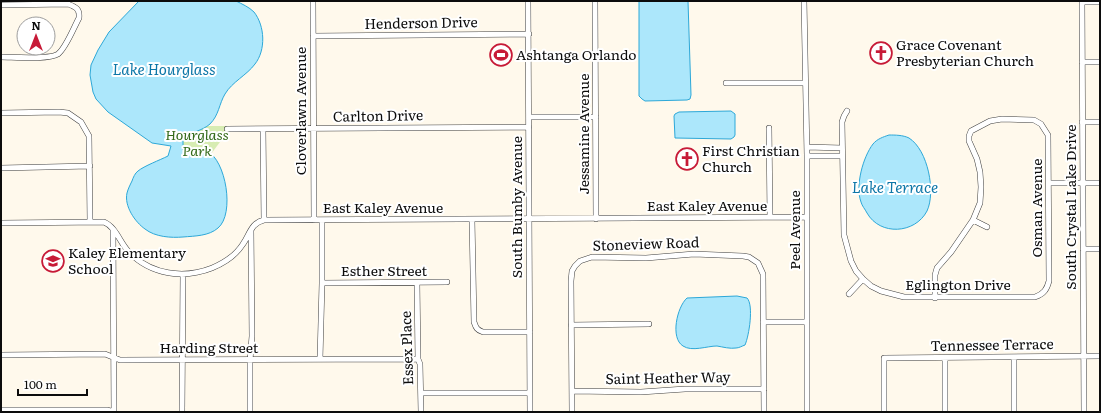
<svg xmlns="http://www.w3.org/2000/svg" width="1101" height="413" viewBox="0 0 1101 413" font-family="Literata,serif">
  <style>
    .green { fill: #d7ecb2 }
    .water { fill: #ace7fb; stroke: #2da8d8 }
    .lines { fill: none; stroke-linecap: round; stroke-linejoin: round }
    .minor-casing { stroke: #3f3f3f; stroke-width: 6 }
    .minor { stroke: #fff; stroke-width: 5 }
    .labels { text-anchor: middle; stroke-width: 4; stroke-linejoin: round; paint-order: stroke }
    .street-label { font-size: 14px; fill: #0c0c0c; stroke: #fff }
    .poi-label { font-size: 14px; fill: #0c0c0c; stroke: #fff; text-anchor: start }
    .park-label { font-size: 14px; font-style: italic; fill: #326918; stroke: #fff }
    .water-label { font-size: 15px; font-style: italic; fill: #0c76a7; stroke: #fff }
  </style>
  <rect width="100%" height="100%" fill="#fff9ec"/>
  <path class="green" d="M180,126H226V134L181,194Z"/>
  <path class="water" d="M139,1H236C242,4 249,7 254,12C265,26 266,50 255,64C247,75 232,82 225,94C219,104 219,115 210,124C202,131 191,132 183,138V150C190,150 201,148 207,151C226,160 235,214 218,228C209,236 195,236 183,237C171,238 155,237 145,229C135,222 124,206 127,193C128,189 130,185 132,181C133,178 135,173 138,171C144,166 160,160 168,156L171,146L152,143L108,112L96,99L93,92L90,75L91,65L98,50L109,32Z
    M639,1H688L691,95L690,99L687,100L645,101L642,99L639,96Z
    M731,111L735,114V135L734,137L731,139L675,138L674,116L675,114L679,112Z
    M889,135C895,135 903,135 909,138C928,150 936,192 927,211C915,234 880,236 867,213C865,209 862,206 861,202C855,186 863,157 873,144C877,139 883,137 889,135Z
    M737,296L747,298C754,305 749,336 745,345C742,346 739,348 736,348C730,349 723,347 717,346C707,346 692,352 683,346C670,338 677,307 687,298Z"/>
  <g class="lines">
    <g class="minor-casing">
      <path id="minor" d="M313,1L314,220
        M528,1L530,412
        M595,1L596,219
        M804,1L807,156V412
        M1082,1L1084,412
        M1082,2H1100
        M1,5L68,4C76,7 80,9 79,18C74,27 66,48 58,54C49,60 13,57 1,57
        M313,36L529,34
        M1082,62H1100
        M726,83H805
        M847,111L844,116L842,122L844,235L851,261L856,271L863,279L871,286L881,291L904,297H1035C1044,294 1047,289 1049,281L1048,135L1041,124L1034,120L1002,119L990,121L971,131L969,136V141L977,159L980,172L981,187L980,203L973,220L951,252L937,268L935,275V298
        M1,113L59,112L68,113L81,122L89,136L90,222
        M529,117H596
        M1082,122H1100
        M769,128L770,217
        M227,129L529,127
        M263,129L264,220
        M807,147L842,148
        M807,156H842
        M1,168L90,166
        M1049,183H1100
        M472,220L474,322C476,328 477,330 483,332H530
        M973,220L987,227
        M1,223L104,222C116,227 120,243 129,252C151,275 184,279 212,268C224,263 236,255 243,244C250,234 251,223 264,220L807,217
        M113,230L114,412
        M1083,249H1100
        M322,283L447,282
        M417,283L418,359L420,364L421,412
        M849,294L863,279
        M763,322H807
        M571,325L649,324
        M1,355L105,354L120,360L418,359
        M1014,357V412
        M945,358V412
        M320,359L322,283V220
        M572,391L641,392L685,389H764
        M421,393H530
        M1,410H107L114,412
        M182,412L183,274
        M250,412V360L252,336L251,230
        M572,412L571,281L572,271L575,266L580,261L592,257L646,258L694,254L743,256L749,257L758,263L763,274L764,412
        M884,412V358L1100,356"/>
    </g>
    <use href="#minor" class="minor"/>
  </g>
  <defs>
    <g id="church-ring" transform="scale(1.15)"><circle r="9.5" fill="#fff" stroke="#c71a37" stroke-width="1.5"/><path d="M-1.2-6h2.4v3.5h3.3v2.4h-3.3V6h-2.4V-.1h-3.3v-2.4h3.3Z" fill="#c71a37"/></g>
    <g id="stadium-ring" transform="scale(1.15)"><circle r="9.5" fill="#fff" stroke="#c71a37" stroke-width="1.5"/><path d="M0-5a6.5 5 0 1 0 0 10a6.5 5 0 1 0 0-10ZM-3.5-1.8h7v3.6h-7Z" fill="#c71a37"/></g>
    <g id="school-ring" transform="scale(1.15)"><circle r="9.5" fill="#fff" stroke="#c71a37" stroke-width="1.5"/><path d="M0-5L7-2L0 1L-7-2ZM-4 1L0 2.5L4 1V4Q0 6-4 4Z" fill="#c71a37"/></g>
  </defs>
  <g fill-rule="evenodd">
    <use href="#church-ring" x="881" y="53"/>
    <use href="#stadium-ring" x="501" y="55"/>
    <use href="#church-ring" x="687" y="159"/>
    <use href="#school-ring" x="53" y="261"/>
  </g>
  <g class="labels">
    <g class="street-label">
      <text transform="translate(421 23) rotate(-1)" y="5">Henderson Drive</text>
      <text transform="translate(301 111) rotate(-90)" y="5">Cloverlawn Avenue</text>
      <text transform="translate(378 116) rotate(-1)" y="5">Carlton Drive</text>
      <text transform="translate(584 134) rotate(-90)" y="5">Jessamine Avenue</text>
      <text x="707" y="211">East Kaley Avenue</text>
      <text transform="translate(517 207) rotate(-90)" y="5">South Bumby Avenue</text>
      <text transform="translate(1071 207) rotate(-90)" y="5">South Crystal Lake Drive</text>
      <text x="383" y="213">East Kaley Avenue</text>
      <text transform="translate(1037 208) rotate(-90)" y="5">Osman Avenue</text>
      <text transform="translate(795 230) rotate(-90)" y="5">Peel Avenue</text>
      <text transform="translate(646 244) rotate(-2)" y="5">Stoneview Road</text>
      <text x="384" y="276">Esther Street</text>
      <text x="958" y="290">Eglington Drive</text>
      <text transform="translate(992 345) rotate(-1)" y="5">Tennessee Terrace</text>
      <text x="209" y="353">Harding Street</text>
      <text transform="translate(407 348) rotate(-92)" y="5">Essex Place</text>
      <text transform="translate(668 378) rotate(-1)" y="5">Saint Heather Way</text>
    </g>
    <g class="poi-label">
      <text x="896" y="50">Grace Covenant<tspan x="896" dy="16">Presbyterian Church</tspan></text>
      <text x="516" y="60">Ashtanga Orlando</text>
      <text x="702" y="156">First Christian<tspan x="702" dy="16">Church</tspan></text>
      <text x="68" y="258">Kaley Elementary<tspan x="68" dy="16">School</tspan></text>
    </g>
    <g class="park-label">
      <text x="197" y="140">Hourglass<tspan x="197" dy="16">Park</tspan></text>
    </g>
    <g class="water-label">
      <text x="164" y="75">Lake Hourglass</text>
      <text x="895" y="193">Lake Terrace</text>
    </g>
  </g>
  <rect width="1101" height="413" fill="none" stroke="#0c0c0c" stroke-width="4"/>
  <g transform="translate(36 36)"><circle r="19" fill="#ffffff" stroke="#9e9e9e"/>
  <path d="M0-3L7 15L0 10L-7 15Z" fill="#c71a37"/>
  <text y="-6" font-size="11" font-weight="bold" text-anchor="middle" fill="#0c0c0c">N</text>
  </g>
  <path d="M18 389v6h69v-6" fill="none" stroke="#0c0c0c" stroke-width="2"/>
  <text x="24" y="389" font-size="12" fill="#0c0c0c" stroke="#ffffff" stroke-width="3" paint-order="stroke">100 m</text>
</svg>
